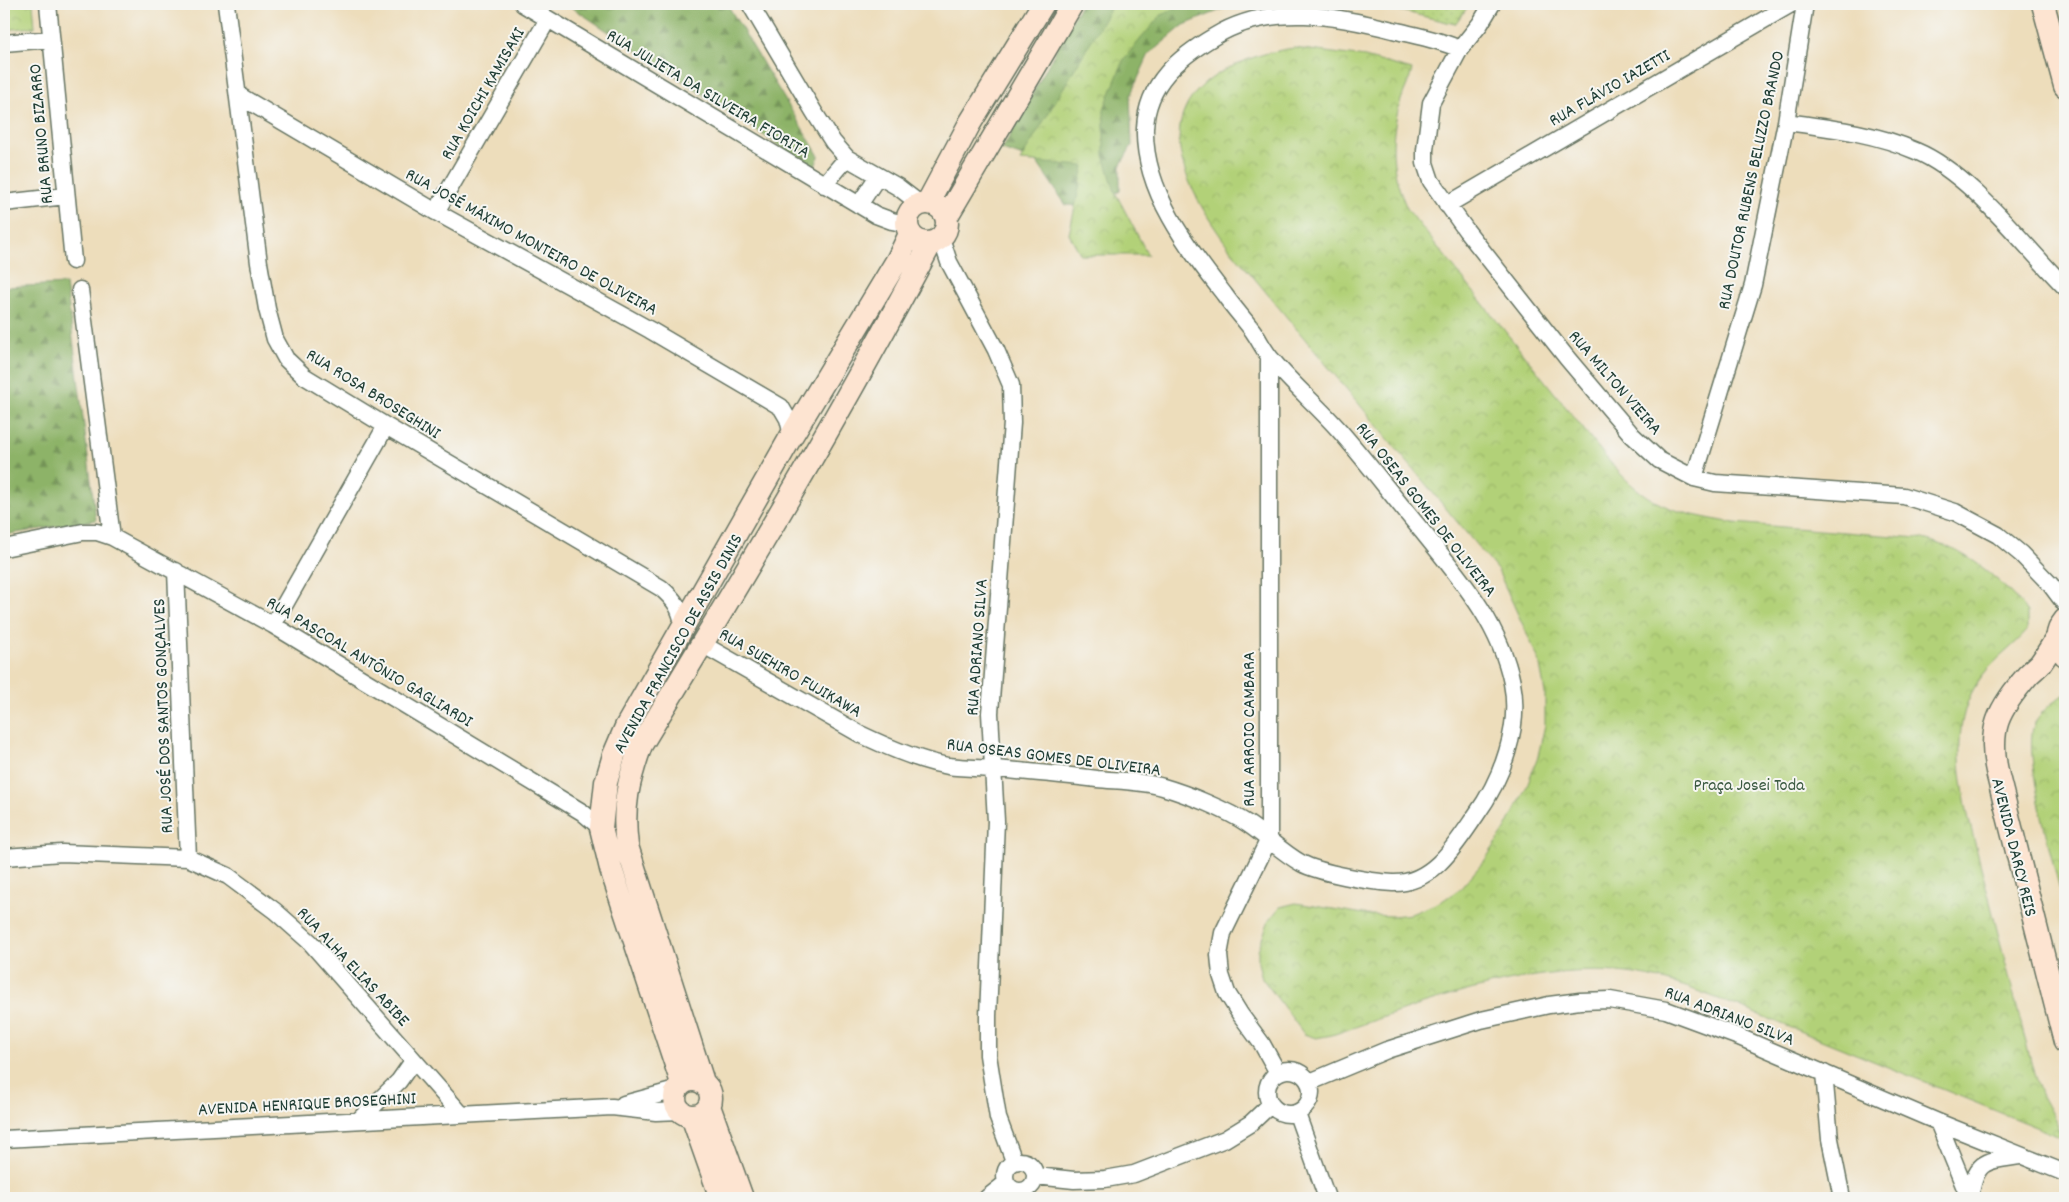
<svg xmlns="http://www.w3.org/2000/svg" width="2069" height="1202" viewBox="0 0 2069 1202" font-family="Dekko,sans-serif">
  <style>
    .grass { fill: url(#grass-dots); stroke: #688756 }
    .forest { fill: url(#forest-firs); stroke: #56784e }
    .park { fill: url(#park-crowns); stroke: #688756 }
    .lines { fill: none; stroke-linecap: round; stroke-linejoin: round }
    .street-casing { stroke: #677563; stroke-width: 19 }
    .secondary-casing { stroke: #677563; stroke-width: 25 }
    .street { stroke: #fff; stroke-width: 16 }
    .secondary { stroke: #fde4d1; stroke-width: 22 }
    .labels { text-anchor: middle; stroke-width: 4; stroke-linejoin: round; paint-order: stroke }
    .street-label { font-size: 18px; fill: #1f3d34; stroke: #f6f6f2 }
    .park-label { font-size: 18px; fill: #3c5b42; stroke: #f6f6f2 }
  </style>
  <defs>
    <pattern id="grass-dots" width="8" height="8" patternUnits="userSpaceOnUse" patternTransform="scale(1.25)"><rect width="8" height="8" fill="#b2d178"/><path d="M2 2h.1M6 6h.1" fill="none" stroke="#99b468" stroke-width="1.8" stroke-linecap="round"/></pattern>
    <pattern id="forest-firs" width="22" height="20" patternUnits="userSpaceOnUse" patternTransform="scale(1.25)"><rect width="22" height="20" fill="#8db368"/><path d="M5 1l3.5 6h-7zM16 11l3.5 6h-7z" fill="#739356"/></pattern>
    <pattern id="park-crowns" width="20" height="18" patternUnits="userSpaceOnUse" patternTransform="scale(1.25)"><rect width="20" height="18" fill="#b2d178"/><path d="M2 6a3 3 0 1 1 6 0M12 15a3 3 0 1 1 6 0" fill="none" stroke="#99b468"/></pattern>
  </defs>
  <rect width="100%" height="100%" fill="#f6f6f2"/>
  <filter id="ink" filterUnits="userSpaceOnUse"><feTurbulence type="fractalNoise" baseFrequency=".02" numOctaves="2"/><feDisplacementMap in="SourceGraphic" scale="10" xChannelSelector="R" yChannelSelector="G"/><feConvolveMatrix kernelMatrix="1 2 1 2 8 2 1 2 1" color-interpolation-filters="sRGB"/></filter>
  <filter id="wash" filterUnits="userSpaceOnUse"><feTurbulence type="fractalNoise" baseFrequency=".0096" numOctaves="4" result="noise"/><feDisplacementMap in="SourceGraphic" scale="20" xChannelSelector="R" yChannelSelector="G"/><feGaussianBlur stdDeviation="1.12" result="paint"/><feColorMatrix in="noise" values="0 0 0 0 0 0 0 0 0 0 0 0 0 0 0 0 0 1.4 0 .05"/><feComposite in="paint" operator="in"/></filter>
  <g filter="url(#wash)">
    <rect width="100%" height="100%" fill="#edddbb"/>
    <path class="grass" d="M1398,4H1470L1455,24L1397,10Z"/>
    <path class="forest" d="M567,4H727L819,156L814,169Z
      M1081,4H1245L1233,5L1184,25L1149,54L1130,96L1132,145L1120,166V191L1092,206L1066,205L1036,161L1002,150Z
      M1342,4H1398L1397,10Z
      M66,284L96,520L4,535V287Z"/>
    <path class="park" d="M4,4H33L35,27L4,30Z
      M1113,4H1183L1160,16L1124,59L1104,109V155L1115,192L1148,255H1081L1069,234L1084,166L1020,161Z
      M1294,48L1365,57L1412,70C1410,80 1404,90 1401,100C1389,138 1390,174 1408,210L1605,456C1646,507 1672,512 1734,523L1918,538C1963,547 1992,572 2022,605L2027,612V631C2013,647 1995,659 1982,676C1950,718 1959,773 1969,820L2034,1074L2041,1094L2065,1139L1740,1007C1707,995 1671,979 1635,974C1534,960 1426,1003 1332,1035L1316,1038L1304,1034L1262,978L1258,963V950L1269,920L1280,907L1296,903L1370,915L1393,916L1411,914L1442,901L1461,888L1485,860L1506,828L1526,788L1538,756L1545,725V693L1539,660L1498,571L1230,249C1188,193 1143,114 1225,70C1250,57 1267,52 1294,48Z
      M2065,693V908C2056,874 2022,754 2034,725C2039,712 2054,702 2065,693Z"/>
  </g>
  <g filter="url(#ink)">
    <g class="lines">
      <g class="street-casing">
        <path id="street" d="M48,4L73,261
          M226,4L259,263L267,309L275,339L286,359L304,376L386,426L661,588C676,601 680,608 684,627
          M523,4L876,215L892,221L907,224
          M750,4L814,112L833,142L847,158L898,187L920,204
          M1492,4L1480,24L1460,49L1431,103L1425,150V163L1431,181L1466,230L1567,358L1632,435L1659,460L1694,478L1715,483L1904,496L1955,512L1998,535L2021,554L2050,584L2065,604
          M4,43L51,39
          M238,95L436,212L650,330L781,407L788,419L792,435
          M1786,122C1831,128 1875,133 1916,151C1971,174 2023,245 2065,287
          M824,185L847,158
          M4,203L66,196
          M859,205L878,176
          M1447,205L1791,4
          M436,212L548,19
          M941,238L949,262L996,350L1011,385L1012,423L990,713L996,821L988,1016V1055L998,1118L1014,1161
          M80,290L112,537
          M1269,358V839L1223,933L1219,955L1221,975L1227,993L1240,1014L1262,1044L1278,1073
          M1694,478L1753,285L1786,122L1805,4
          M4,548L83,532H97L112,537L273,625L582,812L601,828
          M176,571L188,858
          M273,625L386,426
          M702,644L860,734C885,746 921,761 948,766C963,768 979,768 995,769C1029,772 1063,775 1097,779C1118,781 1142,781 1163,787C1187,794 1227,810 1248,824C1266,836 1283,853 1301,863C1320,873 1371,882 1393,883C1433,884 1456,844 1476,815C1502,779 1521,727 1512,683C1500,623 1459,577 1422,531C1394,498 1368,463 1339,430C1318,406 1294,386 1274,362C1265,353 1260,341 1253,331C1244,319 1233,307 1224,294C1188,248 1143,190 1145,128C1147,83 1179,57 1215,36C1271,2 1338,16 1397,31C1418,36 1440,40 1460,49
          M4,857L62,853L188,858L228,876L275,911L310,942L462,1115
          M1267 1092a22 22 0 1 1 44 0a22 22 0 1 1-44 0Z
          M1824,1073L1830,1139L1842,1198
          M1310,1082L1387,1050L1481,1020L1549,1005L1580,1001L1610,1000L1666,1010L1739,1037L1938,1122L2065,1173
          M624,1104L676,1090
          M1297,1114L1327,1198
          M359,1120L399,1081L413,1061
          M1938,1122L1969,1198
          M4,1139L612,1107L656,1112L681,1111
          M1005 1176a15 15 0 1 1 30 0a15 15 0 1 1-30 0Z
          M1036,1176L1074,1180L1105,1179L1134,1174L1225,1139L1251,1123L1270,1105
          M987,1198L1006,1183
          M1970,1198C1976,1160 1984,1161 2020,1156"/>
      </g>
      <g class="secondary-casing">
        <path id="secondary" d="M2043,4L2065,86
          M928,202L970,123L1043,4
          M907 223a20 20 0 1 1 40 0a20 20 0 1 1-40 0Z
          M947,216L1072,4
          M2065,620C2056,631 2054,644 2065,655
          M2057,638C2051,647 2046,656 2040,664C2036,668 2032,671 2028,675C1998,710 1987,729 1998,776L2065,1042
          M675 1098a18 18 0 1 1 36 0a18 18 0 1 1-36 0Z
          M703,1082L627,846C622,807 628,781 641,745C741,580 841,414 931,243
          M682,1083L611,869L601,828L606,782L614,755L626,727L792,435L898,259L910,234
          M709,1106L742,1198
          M692,1116L721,1198"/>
      </g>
      <use href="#street" class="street"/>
      <use href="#secondary" class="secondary"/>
    </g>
  </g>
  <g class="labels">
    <g class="street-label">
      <text transform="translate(1609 87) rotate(-30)" y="6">RUA FLÁVIO IAZETTI</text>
      <text transform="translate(482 93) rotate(-60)" y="6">RUA KOICHI KAMISAKI</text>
      <text transform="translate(709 93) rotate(31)" y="6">RUA JULIETA DA SILVEIRA FIORITA</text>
      <text transform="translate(40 134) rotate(-95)" y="6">RUA BRUNO BIZARRO</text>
      <text transform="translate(1750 180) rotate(-78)" y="6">RUA DOUTOR RUBENS BELUZZO BRANDO</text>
      <text transform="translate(532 241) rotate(29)" y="6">RUA JOSÉ MÁXIMO MONTEIRO DE OLIVEIRA</text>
      <text transform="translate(1616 382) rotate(49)" y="6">RUA MILTON VIEIRA</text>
      <text transform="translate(374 393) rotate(32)" y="6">RUA ROSA BROSEGHINI</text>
      <text transform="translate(1427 509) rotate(52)" y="6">RUA OSEAS GOMES DE OLIVEIRA</text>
      <text transform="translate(677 643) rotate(-61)" y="6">AVENIDA FRANCISCO DE ASSIS DINIS</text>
      <text transform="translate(976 647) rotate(-86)" y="6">RUA ADRIANO SILVA</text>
      <text transform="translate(370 661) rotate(31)" y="6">RUA PASCOAL ANTÔNIO GAGLIARDI</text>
      <text transform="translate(791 672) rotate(30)" y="6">RUA SUEHIRO FUJIKAWA</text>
      <text transform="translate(162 716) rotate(-92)" y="6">RUA JOSÉ DOS SANTOS GONÇALVES</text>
      <text transform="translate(1248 729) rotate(-90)" y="6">RUA ARROIO CAMBARA</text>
      <text transform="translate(1054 756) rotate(7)" y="6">RUA OSEAS GOMES DE OLIVEIRA</text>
      <text transform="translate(2015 847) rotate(76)" y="6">AVENIDA DARCY REIS</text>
      <text transform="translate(354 966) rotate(47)" y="6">RUA ALHA ELIAS ABIBE</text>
      <text transform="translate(1730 1015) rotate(21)" y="6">RUA ADRIANO SILVA</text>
      <text transform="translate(307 1103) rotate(-3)" y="6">AVENIDA HENRIQUE BROSEGHINI</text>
    </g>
    <g class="park-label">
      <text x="1749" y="790">Praça Josei Toda</text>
    </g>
  </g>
  <rect width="2069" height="1202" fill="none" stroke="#f6f6f2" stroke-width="20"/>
</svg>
